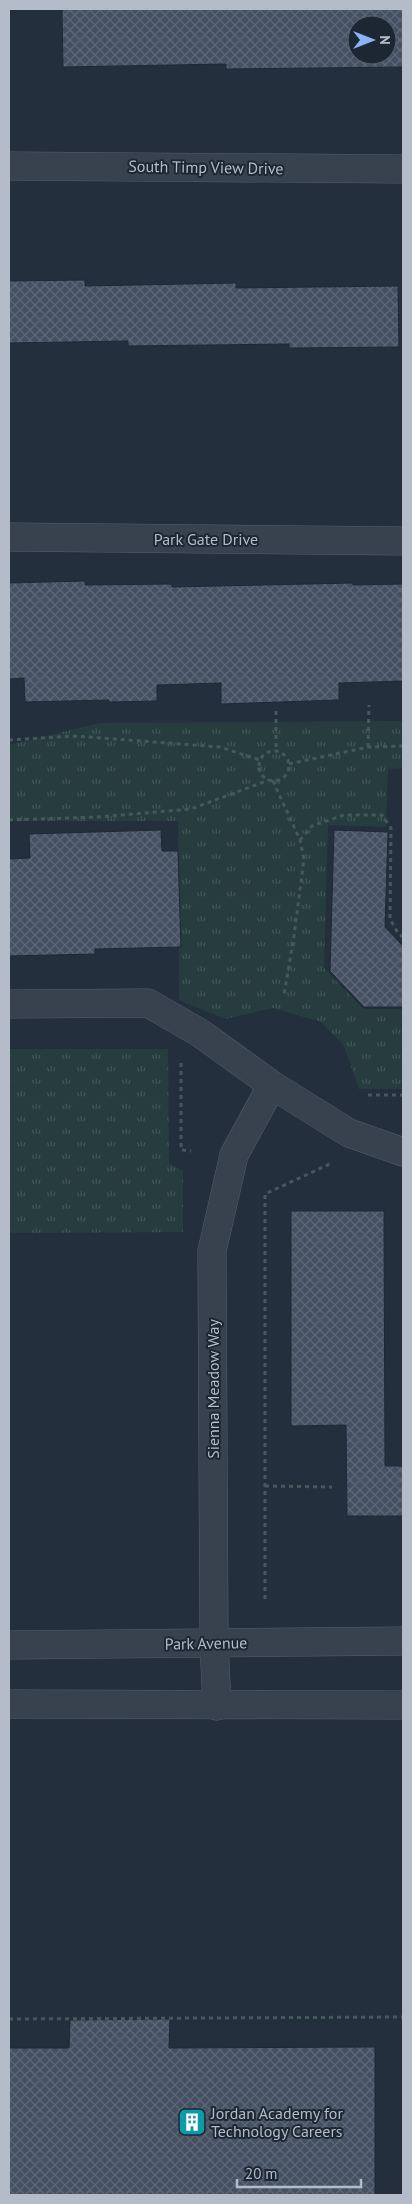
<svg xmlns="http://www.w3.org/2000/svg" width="412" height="2204" viewBox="0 0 412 2204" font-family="'PT Sans',sans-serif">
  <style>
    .grass { fill: url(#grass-tufts) }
    .building { fill: url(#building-cross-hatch); stroke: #1f2835; fill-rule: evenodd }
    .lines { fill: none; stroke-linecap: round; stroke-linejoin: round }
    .minor-casing { stroke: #565f6c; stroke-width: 29 }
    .tertiary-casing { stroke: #565f6c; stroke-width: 29 }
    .path { stroke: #44595c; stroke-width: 3; stroke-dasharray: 4 4; stroke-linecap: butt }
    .minor { stroke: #38414e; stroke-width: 28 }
    .tertiary { stroke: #38414e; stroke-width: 28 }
    .labels { text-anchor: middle; stroke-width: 4; stroke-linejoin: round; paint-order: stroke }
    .street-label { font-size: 16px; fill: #b4bcc9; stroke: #1d2633 }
    .poi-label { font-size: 16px; fill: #b4bcc9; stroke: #1d2633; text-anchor: start }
  </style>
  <defs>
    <pattern id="grass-tufts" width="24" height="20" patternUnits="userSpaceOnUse" patternTransform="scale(1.25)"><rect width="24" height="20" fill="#263c3f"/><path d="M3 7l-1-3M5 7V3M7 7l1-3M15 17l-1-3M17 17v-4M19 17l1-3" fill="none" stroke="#435659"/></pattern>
    <pattern id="building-cross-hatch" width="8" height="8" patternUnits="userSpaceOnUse" patternTransform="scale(1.25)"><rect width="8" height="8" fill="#455162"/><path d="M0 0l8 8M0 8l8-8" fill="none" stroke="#5d6877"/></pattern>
  </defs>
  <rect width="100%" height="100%" fill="#242f3e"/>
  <path class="grass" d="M403,721V768L388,769L386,827L328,825L324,968L363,1009H403V1089H359L344,1046L321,1022L273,1008L225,1019L179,1000L178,821H9V745L100,723Z
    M9,1049H168L169,1163L183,1171V1232L9,1233Z"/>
  <path class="building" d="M62,9H403V67L226,69V64L63,67ZM357,25H387V55H357Z
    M85,280V286L236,283V288L398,286L399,347L289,348V344L128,346V341L9,343V281Z
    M85,581V585L172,584V587L353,583V585L403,584V681L339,683V700L221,704V683L157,685V701L109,702V700L25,702L24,678L9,679V583Z
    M161,830L162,851H178L181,947L95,949V954L9,956V859L30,858L29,834Z
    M334,830L388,832L385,927L403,946V1007H364L330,971Z
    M291,1211H384L385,1466H403V1516H347L346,1425L291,1426Z
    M170,2019L169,2048L375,2047V2195H9V2048H69L70,2020Z"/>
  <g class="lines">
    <g class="minor-casing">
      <path id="minor" d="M9,166L403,169
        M9,537L403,541
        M9,1004L148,1003L200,1033L272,1085L349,1133L403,1152
        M217,1706L214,1643L212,1251L234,1155L272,1085"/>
    </g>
    <g class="tertiary-casing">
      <path id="tertiary" d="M9,1645L403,1641
        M9,1704L403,1705"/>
    </g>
    <path class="path" d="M276,711V750
      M9,740L75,736L220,747L260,760
      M368,747L369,705
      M259 766a15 15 0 1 1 30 0a15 15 0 1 1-30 0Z
      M289,764L368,747L403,746
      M273,781L300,840L304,859L294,936L284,995
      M9,820L98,817L191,809L269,780
      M300,840L312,826L344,815H382L391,828L390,919L398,933L403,937
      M181,1063V1150L191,1151
      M368,1095H403
      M265,1486L332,1487
      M265,1599V1194L332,1163
      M9,2019L403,2017"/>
    <use href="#minor" class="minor"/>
    <use href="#tertiary" class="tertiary"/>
  </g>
  <defs>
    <g id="building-square" transform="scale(1.4375)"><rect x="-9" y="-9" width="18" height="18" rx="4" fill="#0f9aa8" stroke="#1d2633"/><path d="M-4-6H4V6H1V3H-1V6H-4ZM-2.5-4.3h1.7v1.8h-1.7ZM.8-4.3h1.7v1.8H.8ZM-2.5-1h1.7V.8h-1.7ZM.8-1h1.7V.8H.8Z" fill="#fff"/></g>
  </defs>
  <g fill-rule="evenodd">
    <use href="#building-square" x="192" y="2122"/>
  </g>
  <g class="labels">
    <g class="street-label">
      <text transform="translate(206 167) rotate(1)" y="6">South Timp View Drive</text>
      <text x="206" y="545">Park Gate Drive</text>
      <text transform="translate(213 1389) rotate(-90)" y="6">Sienna Meadow Way</text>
      <text transform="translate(206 1643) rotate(-1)" y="6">Park Avenue</text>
    </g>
    <g class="poi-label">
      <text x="211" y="2119">Jordan Academy for<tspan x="211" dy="18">Technology Careers</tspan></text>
    </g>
  </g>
  <rect width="412" height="2204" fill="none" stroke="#b4bcc9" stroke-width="20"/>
  <g transform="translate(372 40) rotate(90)"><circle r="24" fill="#1d2633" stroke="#59626f"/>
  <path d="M0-4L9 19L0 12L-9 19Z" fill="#8ab4f8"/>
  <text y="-8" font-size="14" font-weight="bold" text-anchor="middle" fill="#b4bcc9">N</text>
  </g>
  <path d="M237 2179v8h124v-8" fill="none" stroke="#b4bcc9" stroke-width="2.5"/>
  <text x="245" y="2179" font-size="15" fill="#b4bcc9" stroke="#1d2633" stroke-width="4" paint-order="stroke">20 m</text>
</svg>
